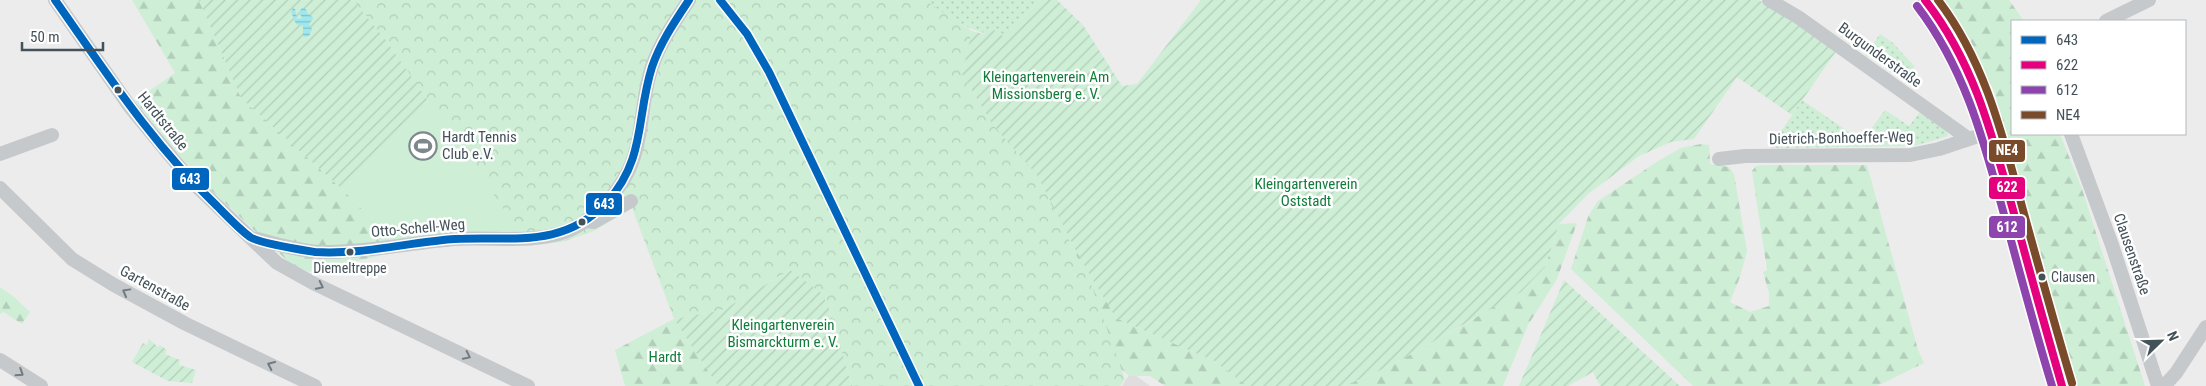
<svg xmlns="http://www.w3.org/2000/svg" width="2206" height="386" viewBox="0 0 2206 386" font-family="'Roboto Condensed',sans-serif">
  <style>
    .education { fill: #dfddde }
    .grass { fill: url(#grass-dots) }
    .forest { fill: url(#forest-firs) }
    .park { fill: url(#park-crowns) }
    .garden { fill: url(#garden-furrows) }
    .pitch { fill: #ceeed6 }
    .water { fill: url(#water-rules) }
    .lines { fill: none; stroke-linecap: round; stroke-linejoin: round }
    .minor { stroke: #c5c9cc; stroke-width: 14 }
    .bus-1-casing { stroke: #fff; stroke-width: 11 }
    .bus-2-casing { stroke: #fff; stroke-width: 11 }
    .bus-3-casing { stroke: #fff; stroke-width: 11 }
    .bus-4-casing { stroke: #fff; stroke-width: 11 }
    .bus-1 { stroke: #0065bd; stroke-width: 8 }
    .bus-2 { stroke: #e5007d; stroke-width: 8 }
    .bus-3 { stroke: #8e44ad; stroke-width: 8 }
    .bus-4 { stroke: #7a4b2a; stroke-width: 8 }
    .oneway { stroke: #707b81 }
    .bus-dot { fill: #435159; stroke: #fff; stroke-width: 2 }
    .labels { text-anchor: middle; stroke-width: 5; stroke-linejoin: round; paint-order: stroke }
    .bus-label { font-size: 14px; fill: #435159; stroke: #fff }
    .street-label { font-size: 15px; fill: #435159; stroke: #fff }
    .park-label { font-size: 15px; fill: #117d3a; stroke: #fff }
    .poi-label { font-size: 15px; fill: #435159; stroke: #fff; text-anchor: start }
    .line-badge { stroke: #fff; stroke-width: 2 }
    .badge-label { font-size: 14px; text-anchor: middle; font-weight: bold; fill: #fff }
  </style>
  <defs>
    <pattern id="grass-dots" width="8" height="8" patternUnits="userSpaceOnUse" patternTransform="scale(1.25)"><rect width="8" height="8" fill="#ceeed6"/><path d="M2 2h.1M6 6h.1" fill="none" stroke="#b2ceba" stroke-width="1.8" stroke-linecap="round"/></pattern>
    <pattern id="forest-firs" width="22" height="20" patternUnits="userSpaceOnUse" patternTransform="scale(1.25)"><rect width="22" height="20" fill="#ceeed6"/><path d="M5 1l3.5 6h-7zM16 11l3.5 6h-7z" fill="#b2ceba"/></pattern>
    <pattern id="park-crowns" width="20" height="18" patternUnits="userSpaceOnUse" patternTransform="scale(1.25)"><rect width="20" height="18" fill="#ceeed6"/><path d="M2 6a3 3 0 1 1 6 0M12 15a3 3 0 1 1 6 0" fill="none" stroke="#b2ceba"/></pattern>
    <pattern id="garden-furrows" width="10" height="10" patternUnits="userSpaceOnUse" patternTransform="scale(1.25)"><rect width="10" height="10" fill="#ceeed6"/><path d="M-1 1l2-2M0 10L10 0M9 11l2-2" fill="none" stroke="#b2ceba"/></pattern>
    <pattern id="water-rules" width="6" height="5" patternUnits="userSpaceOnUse" patternTransform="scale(1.25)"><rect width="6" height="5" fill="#a0e8ef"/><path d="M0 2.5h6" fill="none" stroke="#84bec5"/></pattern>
  </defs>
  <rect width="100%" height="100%" fill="#edecec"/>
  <path class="education" d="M1131,372L1150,386H1122Z"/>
  <path class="grass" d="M924,0H1041L1003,36C970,33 951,20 924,0Z
    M1880,34L1893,43L1915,67L1905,72L1874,49L1867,57L1865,56Z
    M1802,100L1862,141L1885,110L1909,126L1920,112L1946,129L1948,136L1914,146L1770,148Z"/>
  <path class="forest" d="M132,0H199L241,98L343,190L393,240L387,254L309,272L291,264L199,179L135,101L175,73Z
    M1942,0H2009L2024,21H2012V134H2060L2082,189L2145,386H2078L1994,91L1951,11Z
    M974,103L1030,160L1116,318L1214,361L1248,386H1165L1150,376H1129L1099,350Z
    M1701,144L1709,145L1710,164L1729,167L1734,174L1747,251L1740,277L1730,302L1750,312L1769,306V293L1763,272L1767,270L1752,171L1756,166L1761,165H1867L1918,350L1924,363L1877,386H1693L1571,269L1588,217L1597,202L1658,161L1681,148Z
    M1577,223L1557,279L1528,325L1503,386H1344L1390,366L1474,319L1545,267L1559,224Z
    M0,287L13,296L30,312L22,324L3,312L0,314Z
    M674,319L718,386H625L615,350Z"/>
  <path class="park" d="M353,0H924L972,31L962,74L993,125L1037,175L1092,287L1125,379L1120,386H852L828,305L790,270L723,310L674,319L632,208L594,231L562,242L526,246L520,233L385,39Z"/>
  <path class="garden" d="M199,0H353L385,39L429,102L343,190L241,98Z
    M1041,0H1057L1083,25L1122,86L1137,84L1201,0H1759L1837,50L1792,115L1737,77L1694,139L1671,142L1639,156L1588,194L1559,224L1545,267L1521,292L1390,366L1344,386H1247L1214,361L1116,318L1080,258L1037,175L993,125L962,74L972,31L983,34L994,30L1003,36Z
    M790,270L820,292L828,305L852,386H718L674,319L723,310Z
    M1564,280L1680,386H1600L1593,372L1568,386H1519Z
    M149,339L158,347L160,345L167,350L165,354L180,360L179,365L196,370L192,383L168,381L132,362L143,343L147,345Z"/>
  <path class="pitch" d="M429,102L520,233L393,240L343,190Z"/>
  <path class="water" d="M293,8L295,9L297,19L302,18L299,12L302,8H305L309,15L312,16L313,19L309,24L312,29L309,36L305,37L303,36V26L296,24L291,12Z"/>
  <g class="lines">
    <path class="minor" d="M55,0L130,107L192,182L277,263L313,283L528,386
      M1769,0L1798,17L1969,139
      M1925,0C1974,56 1990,130 2010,200C2027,262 2044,324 2062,386
      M2106,21L2149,0
      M2071,134L2112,245L2158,386
      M0,154L52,135
      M1719,159L1745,156L1910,155L1939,149L1990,132
      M0,188L72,259L114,285L186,324L315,386
      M586,221L594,222L631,201
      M252,238C275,243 301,252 326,252C368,252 411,243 454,239C492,236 533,245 570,230C591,221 613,198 624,179C643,148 640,110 649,77C656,48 673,24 689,0
      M0,360L41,386
      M2164,386L2176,373L2206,327"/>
    <g class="bus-1-casing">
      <path id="bus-1" d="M55,0C105,71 153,145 217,206C227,216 238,228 250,237C259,243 303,250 315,252C362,255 409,242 455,239C512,236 563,249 607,202C646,159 636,117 652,67C660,43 675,21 689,0
        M720,0L747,34L769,72L919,386"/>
    </g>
    <g class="bus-2-casing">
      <path id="bus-2" d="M1925,0C1976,65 1993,139 2015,217C2030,273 2046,330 2062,386"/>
    </g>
    <g class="bus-3-casing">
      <path id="bus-3" d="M1917,6C1966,70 1984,142 2005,218C2020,274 2035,330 2052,386"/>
    </g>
    <g class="bus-4-casing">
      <path id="bus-4" d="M1938,0C1985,61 2003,137 2023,210C2039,268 2055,326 2072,383"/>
    </g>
    <use href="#bus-1" class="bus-1"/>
    <use href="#bus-2" class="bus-2"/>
    <use href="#bus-3" class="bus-3"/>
    <use href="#bus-4" class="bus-4"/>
  </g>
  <defs><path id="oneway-chevron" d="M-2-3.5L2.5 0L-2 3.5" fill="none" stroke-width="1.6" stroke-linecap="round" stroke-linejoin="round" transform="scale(1.25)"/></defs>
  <g class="oneway">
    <use href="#oneway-chevron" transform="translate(320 286) rotate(26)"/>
    <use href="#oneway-chevron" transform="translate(126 292) rotate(-151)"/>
    <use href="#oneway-chevron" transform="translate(467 356) rotate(26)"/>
    <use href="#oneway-chevron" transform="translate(271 365) rotate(-155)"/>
    <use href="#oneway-chevron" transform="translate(20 373) rotate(33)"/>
  </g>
  <defs>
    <g id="stadium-ring" transform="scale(1.4375)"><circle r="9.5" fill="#fff" stroke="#7e878c" stroke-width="1.5"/><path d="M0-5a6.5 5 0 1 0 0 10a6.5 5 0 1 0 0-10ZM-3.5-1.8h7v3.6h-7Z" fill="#7e878c"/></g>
  </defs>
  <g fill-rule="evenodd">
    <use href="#stadium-ring" x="423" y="146"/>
  </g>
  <g class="bus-dot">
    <circle cx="118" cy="90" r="4.5"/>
    <circle cx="582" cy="222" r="4.5"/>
    <circle cx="350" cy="252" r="4.5"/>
    <circle cx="2042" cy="277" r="4.5"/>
  </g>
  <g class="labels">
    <g class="bus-label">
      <text x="350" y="273">Diemeltreppe</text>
      <text x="2051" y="282" text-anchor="start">Clausen</text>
    </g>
    <g class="street-label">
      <text transform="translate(1880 55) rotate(36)" y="5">Burgunderstraße</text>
      <text transform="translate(163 121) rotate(51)" y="5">Hardtstraße</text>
      <text transform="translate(1841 138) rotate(-1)" y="5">Dietrich-Bonhoeffer-Weg</text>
      <text transform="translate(418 228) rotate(-5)" y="5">Otto-Schell-Weg</text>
      <text transform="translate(2132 254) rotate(71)" y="5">Clausenstraße</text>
      <text transform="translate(155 288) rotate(29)" y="5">Gartenstraße</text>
    </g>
    <g class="park-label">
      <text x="1046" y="82">Kleingartenverein Am<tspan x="1046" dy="17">Missionsberg e. V.</tspan></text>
      <text x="1306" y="189">Kleingartenverein<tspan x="1306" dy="17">Oststadt</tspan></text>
      <text x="783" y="330">Kleingartenverein<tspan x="783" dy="17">Bismarckturm e. V.</tspan></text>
      <text x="665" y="362">Hardt</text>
    </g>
    <g class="poi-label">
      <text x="442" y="142">Hardt Tennis<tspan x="442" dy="17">Club e.V.</tspan></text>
    </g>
  </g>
  <g class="line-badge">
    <rect x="1988" y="139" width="38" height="24" rx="5" fill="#7a4b2a"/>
    <rect x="171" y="167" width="39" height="24" rx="5" fill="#0065bd"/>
    <rect x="1988" y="176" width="38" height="24" rx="5" fill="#e5007d"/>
    <rect x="585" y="192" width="38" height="24" rx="5" fill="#0065bd"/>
    <rect x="1988" y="215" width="38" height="24" rx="5" fill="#8e44ad"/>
  </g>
  <g class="badge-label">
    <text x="2007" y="155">NE4</text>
    <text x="190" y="184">643</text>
    <text x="2007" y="192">622</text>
    <text x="604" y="209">643</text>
    <text x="2007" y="232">612</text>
  </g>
  <rect x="2011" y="20" width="175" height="115" fill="#ffffff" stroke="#b4b9bd"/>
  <rect x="2021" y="36" width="25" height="8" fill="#0065bd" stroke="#b4b9bd"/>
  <text x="2056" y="45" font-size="15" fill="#435159">643</text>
  <rect x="2021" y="61" width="25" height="8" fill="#e5007d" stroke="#b4b9bd"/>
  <text x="2056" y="70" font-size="15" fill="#435159">622</text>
  <rect x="2021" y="86" width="25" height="8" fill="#8e44ad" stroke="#b4b9bd"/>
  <text x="2056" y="95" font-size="15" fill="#435159">612</text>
  <rect x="2021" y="111" width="25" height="8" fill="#7a4b2a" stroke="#b4b9bd"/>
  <text x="2056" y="120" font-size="15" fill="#435159">NE4</text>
  <g transform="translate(2161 341) rotate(67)" stroke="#ffffff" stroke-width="4" paint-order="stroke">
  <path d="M0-4L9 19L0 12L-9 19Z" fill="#435159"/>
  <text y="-8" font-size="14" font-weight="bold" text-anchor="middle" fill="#435159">N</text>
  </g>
  <path d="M22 42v8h81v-8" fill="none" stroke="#435159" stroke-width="2.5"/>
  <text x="30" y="42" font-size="15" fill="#435159" stroke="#ffffff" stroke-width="4" paint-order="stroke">50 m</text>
</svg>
